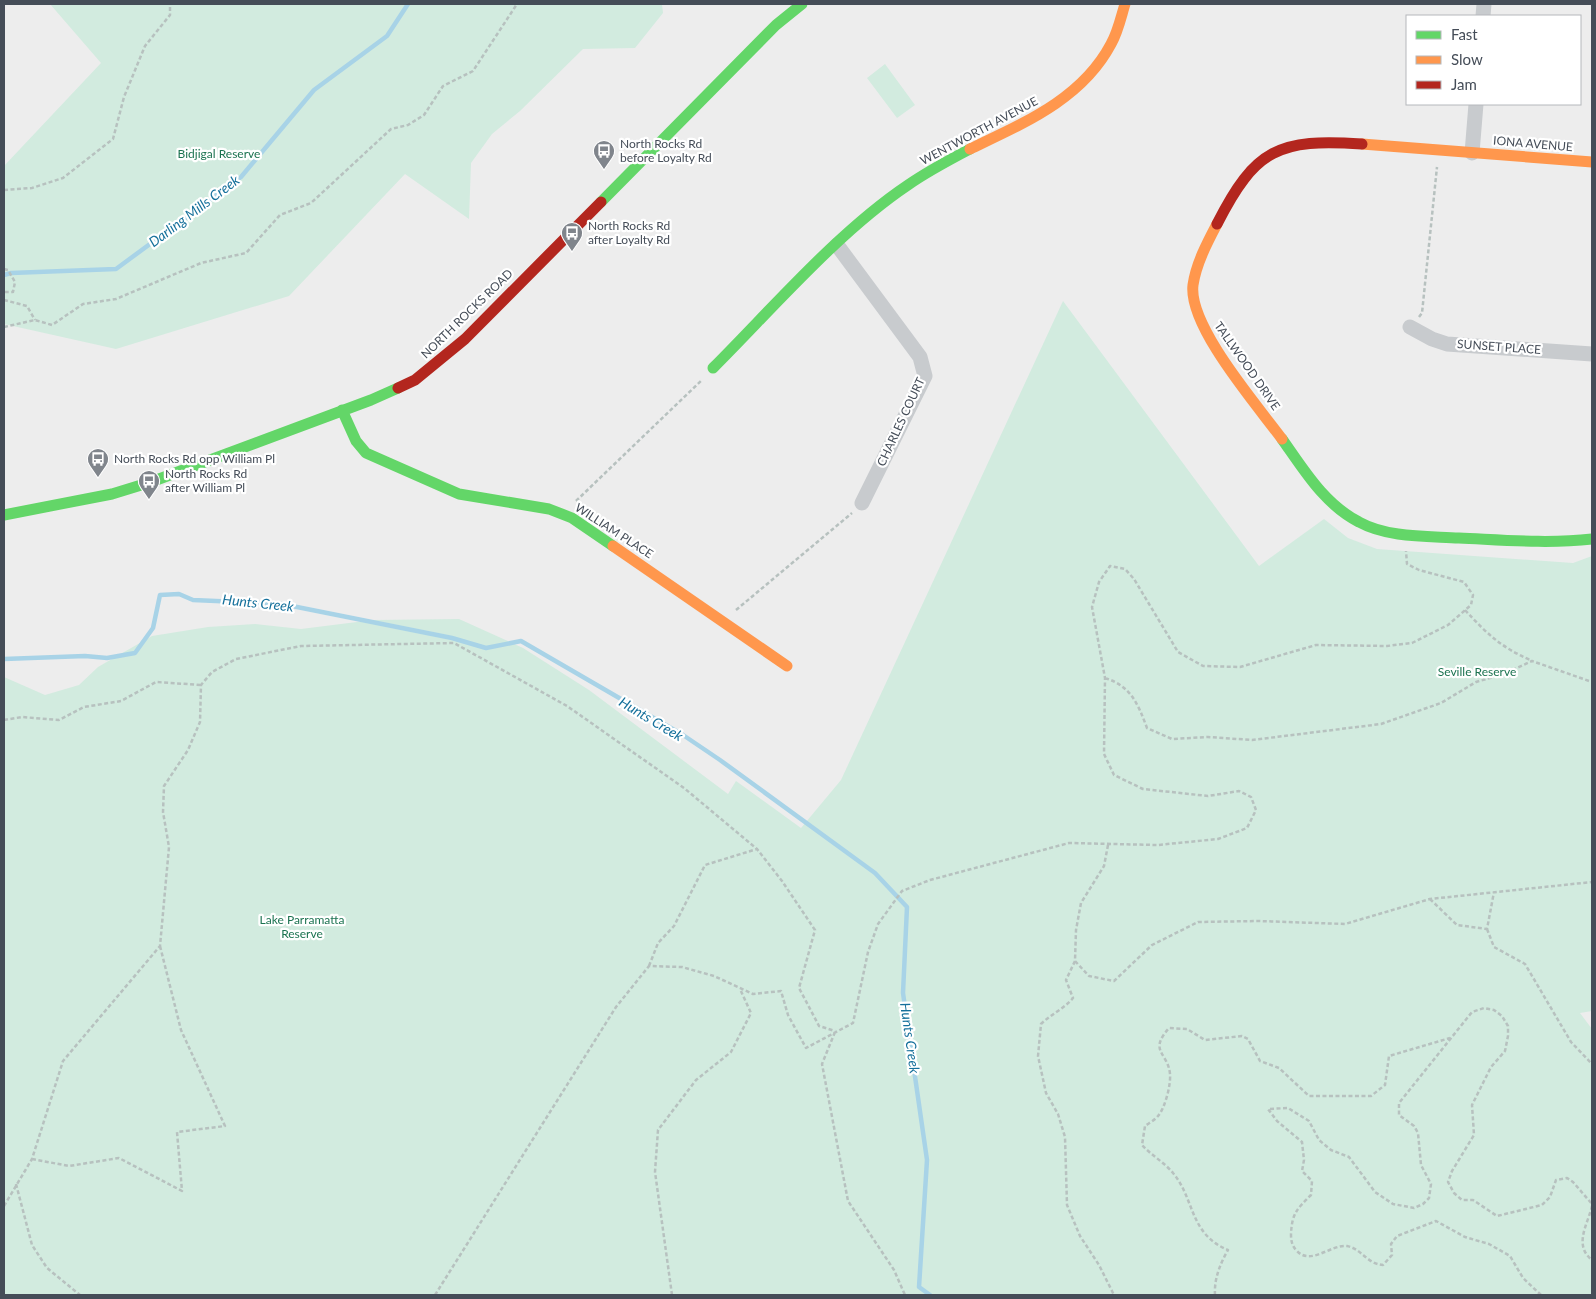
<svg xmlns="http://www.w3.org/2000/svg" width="1596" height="1299" viewBox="0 0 1596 1299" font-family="Lato,sans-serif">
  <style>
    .green { fill: #d2ebdf }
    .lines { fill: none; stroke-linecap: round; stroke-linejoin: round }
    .stream { stroke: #a8d3e7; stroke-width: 4.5 }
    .path { stroke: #b7c1bf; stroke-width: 2.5; stroke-dasharray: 4 2.5; stroke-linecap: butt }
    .street { stroke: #c8cbce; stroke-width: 15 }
    .fast { stroke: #63d668; stroke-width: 11 }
    .slow { stroke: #ff974d; stroke-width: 11 }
    .jam { stroke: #b3261e; stroke-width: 11 }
    .labels { text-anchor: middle; stroke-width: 4.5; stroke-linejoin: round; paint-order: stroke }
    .street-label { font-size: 12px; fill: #454d58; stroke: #fff }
    .poi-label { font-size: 12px; fill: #454d58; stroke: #fff; text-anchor: start }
    .park-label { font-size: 12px; fill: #1c7351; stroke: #fff }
    .water-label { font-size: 14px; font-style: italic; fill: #15709b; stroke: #fff }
  </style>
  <rect width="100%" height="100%" fill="#ededed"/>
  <path class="green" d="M50,4H662L663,13L635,48L583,49L520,111L492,134L471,163L469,219L405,174L289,296L116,349L4,324V166L101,63Z
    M885,64L915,105L897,118L867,78Z
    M1063,301L1259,566L1324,519L1348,538L1377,549L1573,563L1592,556V1011L1580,1013L1592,1029V1295H4V677L45,695L79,685L98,667L152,636L208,627L255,624L301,629L373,620L459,619L523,648L589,690L728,794L736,781L801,828L841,780Z"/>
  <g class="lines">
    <path class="stream" d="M4,275L11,273L116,269L241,177L314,90L387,36L408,4
      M4,659L85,656L107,658L135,653L153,628L160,595L179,594L193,600L282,604L452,638L486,648L521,641L683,735L720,760L875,873L907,907L903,993L927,1160L919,1287L930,1295"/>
    <path class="path" d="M4,190L32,188L63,178L113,139L124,97L145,46L170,15V4
      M4,269L8,270L15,282L13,292H4
      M4,300L27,306L35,320
      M1419,317L1422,313L1437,167
      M4,327L35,320L52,325L83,304L116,299L201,263L246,253L280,215L311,203L391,129L408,125L424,115L443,86L473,71L517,4
      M576,501L702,380
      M736,610L852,513
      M1465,610C1487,634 1501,647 1530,660
      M1105,678C1131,686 1138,704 1147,728L1172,739L1208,737L1252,740L1381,724L1441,703L1476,682L1504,674L1532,661L1592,682
      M4,720L22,717L59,720L84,707L121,701L156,682L201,685
      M1108,845L1104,866L1081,903L1076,930L1075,961L1089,976L1114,981L1152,945L1198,922L1259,921L1345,924L1430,899L1592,882
      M1430,899L1457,925L1487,929L1494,892
      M1487,929L1494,947L1525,964L1571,1042L1592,1064
      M1075,961L1066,980L1073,998C1064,1009 1051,1014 1041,1024L1038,1056L1046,1093L1058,1114L1065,1137L1067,1205L1080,1236L1099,1265L1114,1295
      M649,966L658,943L674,926L705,865L757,849
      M835,1032L822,1064L848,1201L894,1270L905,1295
      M32,1159L69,1166L119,1158L182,1191L177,1132L225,1126L181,1030L160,946
      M16,1184L32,1245L47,1268L80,1295
      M4,1206L32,1159L63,1061L160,946L169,847L163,812L164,786L188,750L200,722L201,685L212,672L236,659L301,646L454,643L567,706L684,788L757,849L782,881L815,930L799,988L819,1026L835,1031
      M1592,1206C1588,1224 1573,1245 1592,1260
      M435,1295L616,1007L649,966L682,967L714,976L753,994L781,991L788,1015L806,1048L853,1023L868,952L878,924L902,891L930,880L1069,843L1158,845L1218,839L1247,828L1256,810L1251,797L1239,791L1208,796L1143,789L1114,775L1104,754L1105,678L1092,607L1099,582L1110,566L1125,569L1134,579L1178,652L1203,666L1240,667L1316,645L1387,646L1412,643L1448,625L1471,605L1473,595L1464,582L1419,570L1407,564L1406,551
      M672,1295L655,1172L658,1130L696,1080L731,1052L751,1013L740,989
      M1215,1295C1214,1279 1220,1264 1228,1250C1189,1234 1195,1199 1173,1173C1165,1163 1151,1155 1142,1145L1145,1126C1149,1123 1155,1120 1158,1116C1165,1108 1171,1085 1170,1074C1168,1052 1148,1052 1169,1028L1187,1029L1205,1040L1242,1036L1248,1039L1260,1061L1279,1068L1309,1096H1371L1385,1085L1389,1056L1450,1038
      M1541,1295L1523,1278L1510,1256L1489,1244L1465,1237L1436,1221L1397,1236L1391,1244L1392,1255L1383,1265C1367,1264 1362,1249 1347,1246C1331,1244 1311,1266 1297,1251C1292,1246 1291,1241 1291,1234C1292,1213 1297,1209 1311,1195L1312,1181L1302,1171L1304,1160L1302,1142L1277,1121L1268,1109L1288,1108L1309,1121L1319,1140L1331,1150L1349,1157L1375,1192L1393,1204L1414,1208L1423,1204L1429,1198L1431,1184L1421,1165L1418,1133L1414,1126L1399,1115V1103L1472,1012L1484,1008L1494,1010L1502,1016L1508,1026V1036L1505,1051L1491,1067L1472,1105L1474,1135L1452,1171L1448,1182L1454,1193L1462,1200H1473L1497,1216L1542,1205L1550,1197L1556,1180L1567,1178L1573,1182L1592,1204"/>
    <path class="street" d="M1483,16L1484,4
      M1472,153L1476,104
      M837,245L920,357L925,376L862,503
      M1410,327L1432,339L1447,344L1592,354"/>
    <path class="fast" d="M601,202L776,25L802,4
      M713,368C773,308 838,232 908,185C928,171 949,160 970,149
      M342,410L356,441L366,453L459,494L549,509L572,518L613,546
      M1282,439C1304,470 1324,504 1359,522C1388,538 1427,536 1459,538C1504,540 1548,544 1592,539
      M4,515L112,494L151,482L371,400L398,388"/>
    <path class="slow" d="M1362,144L1592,162
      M970,149C1024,123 1082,99 1111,44C1118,32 1121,17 1125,4
      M1217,224C1207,243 1196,264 1193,285C1188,326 1257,405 1282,439
      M613,546L787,666"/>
    <path class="jam" d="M1217,224C1255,149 1279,138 1362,144
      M398,388L415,380L465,339L601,202"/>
  </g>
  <defs>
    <g id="bus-pin" transform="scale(1.125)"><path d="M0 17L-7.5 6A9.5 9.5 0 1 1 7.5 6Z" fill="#80858c" stroke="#fff"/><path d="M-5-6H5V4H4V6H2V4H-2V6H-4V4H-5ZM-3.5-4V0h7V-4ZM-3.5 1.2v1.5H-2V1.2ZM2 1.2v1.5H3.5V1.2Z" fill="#fff"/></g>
  </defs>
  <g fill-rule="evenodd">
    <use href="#bus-pin" x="604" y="151"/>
    <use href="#bus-pin" x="572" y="233"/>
    <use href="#bus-pin" x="98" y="459"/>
    <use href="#bus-pin" x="149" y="481"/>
  </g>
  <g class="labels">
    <g class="street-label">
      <text transform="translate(979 131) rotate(-28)" y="4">WENTWORTH AVENUE</text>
      <text transform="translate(1533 144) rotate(5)" y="4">IONA AVENUE</text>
      <text transform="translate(467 314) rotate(-44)" y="4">NORTH ROCKS ROAD</text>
      <text transform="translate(1499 347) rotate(4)" y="4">SUNSET PLACE</text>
      <text transform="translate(1247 366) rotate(55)" y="4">TALLWOOD DRIVE</text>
      <text transform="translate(901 422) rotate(-65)" y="4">CHARLES COURT</text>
      <text transform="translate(614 531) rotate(33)" y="4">WILLIAM PLACE</text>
    </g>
    <g class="poi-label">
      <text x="620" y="148">North Rocks Rd<tspan x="620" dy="14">before Loyalty Rd</tspan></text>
      <text x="588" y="230">North Rocks Rd<tspan x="588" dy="14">after Loyalty Rd</tspan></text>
      <text x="114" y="463">North Rocks Rd opp William Pl</text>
      <text x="165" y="478">North Rocks Rd<tspan x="165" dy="14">after William Pl</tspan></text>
    </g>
    <g class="park-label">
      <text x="219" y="158">Bidjigal Reserve</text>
      <text x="1477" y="676">Seville Reserve</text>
      <text x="302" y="924">Lake Parramatta<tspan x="302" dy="14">Reserve</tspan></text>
    </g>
    <g class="water-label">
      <text transform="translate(194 211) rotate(-37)" y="5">Darling Mills Creek</text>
      <text transform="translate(258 603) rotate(6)" y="5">Hunts Creek</text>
      <text transform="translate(651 719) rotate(31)" y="5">Hunts Creek</text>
      <text transform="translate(910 1038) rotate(82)" y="5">Hunts Creek</text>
    </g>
  </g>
  <rect width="1596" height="1299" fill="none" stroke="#454d58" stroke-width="10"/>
  <rect x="1406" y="15" width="175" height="90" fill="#ffffff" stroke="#b5b8bc"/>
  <rect x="1416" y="31" width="25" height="8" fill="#63d668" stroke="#b5b8bc"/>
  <text x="1451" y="40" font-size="15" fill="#454d58">Fast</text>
  <rect x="1416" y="56" width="25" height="8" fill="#ff974d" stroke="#b5b8bc"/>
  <text x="1451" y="65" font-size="15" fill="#454d58">Slow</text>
  <rect x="1416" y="81" width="25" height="8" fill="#b3261e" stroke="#b5b8bc"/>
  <text x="1451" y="90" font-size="15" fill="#454d58">Jam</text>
</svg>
